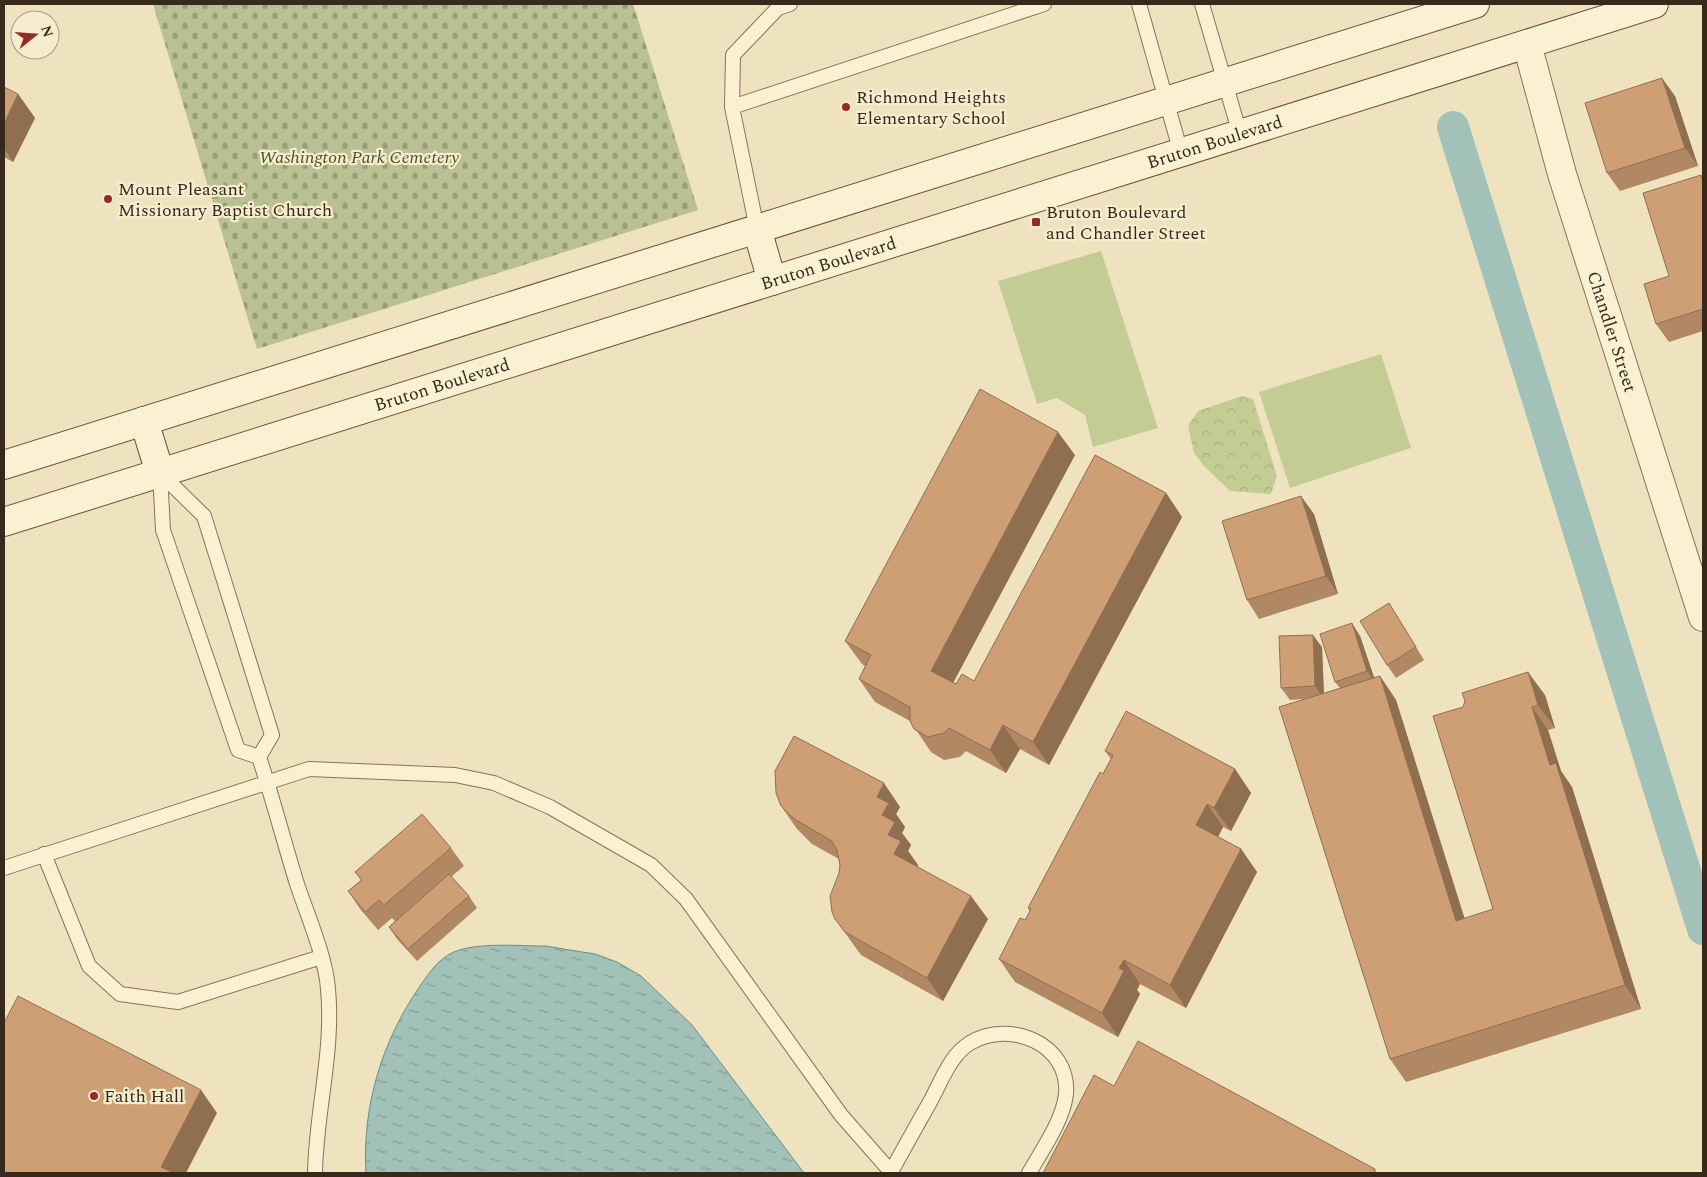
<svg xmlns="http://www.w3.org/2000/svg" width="1707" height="1177" viewBox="0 0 1707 1177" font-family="Spectral,serif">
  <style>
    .cemetery { fill: url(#cemetery-stones) }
    .park { fill: url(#park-crowns) }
    .pitch { fill: #c3cd93 }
    .water { fill: url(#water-ripples); stroke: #6a8e87 }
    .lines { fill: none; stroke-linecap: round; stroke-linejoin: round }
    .canal { stroke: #a2c1b9; stroke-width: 32 }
    .lane-casing { stroke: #887457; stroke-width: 16 }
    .street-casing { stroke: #887457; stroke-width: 30 }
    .secondary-casing { stroke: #6a543a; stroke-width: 30 }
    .lane { stroke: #faf0d2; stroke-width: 14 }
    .street { stroke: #faf0d2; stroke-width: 28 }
    .secondary { stroke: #faf0d2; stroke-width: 28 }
    .wall { fill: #b18864 }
    .shaded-wall { fill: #906f51 }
    .building { fill: #ce9e74; stroke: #906f51 }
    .poi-dot { fill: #982a26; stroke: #f6edcf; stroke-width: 2 }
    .labels { text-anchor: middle; stroke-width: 4.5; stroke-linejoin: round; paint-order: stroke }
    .poi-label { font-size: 18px; fill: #372a1c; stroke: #f6edcf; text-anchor: start }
    .street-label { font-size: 18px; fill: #372a1c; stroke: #f6edcf }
    .park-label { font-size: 18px; font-style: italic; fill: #455422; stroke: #f6edcf }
  </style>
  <defs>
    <pattern id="cemetery-stones" width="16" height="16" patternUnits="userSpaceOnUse" patternTransform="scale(1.25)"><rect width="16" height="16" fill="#b9c193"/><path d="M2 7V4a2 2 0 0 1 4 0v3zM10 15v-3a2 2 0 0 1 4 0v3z" fill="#979d77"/></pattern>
    <pattern id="park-crowns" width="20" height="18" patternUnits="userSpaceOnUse" patternTransform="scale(1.25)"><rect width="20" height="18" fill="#c3cd93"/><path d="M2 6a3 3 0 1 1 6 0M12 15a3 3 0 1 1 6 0" fill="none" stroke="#a8b07e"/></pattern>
    <pattern id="water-ripples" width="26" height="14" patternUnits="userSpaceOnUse" patternTransform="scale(1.25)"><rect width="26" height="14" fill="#a2c1b9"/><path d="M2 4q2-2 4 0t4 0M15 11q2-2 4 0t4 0" fill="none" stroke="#859d96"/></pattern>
  </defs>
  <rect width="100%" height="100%" fill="#efe3bf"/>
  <path class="cemetery" d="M153,4H633L698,210L257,349Z"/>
  <path class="park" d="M1242,396L1253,399L1277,476L1271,494L1230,491L1203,465L1194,453L1188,426L1198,411Z"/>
  <path class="pitch" d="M1101,251L1158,428L1093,447L1085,415L1057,398L1037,404L998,281Z
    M1381,354L1411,448L1290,488L1259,392Z"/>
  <path class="water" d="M545,946L595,954L617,962L641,976L692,1025L804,1173H366C362,1106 382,1041 420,986C429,973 439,958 454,952C477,942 520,946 545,946Z"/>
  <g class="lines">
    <path class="canal" d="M1453,127L1703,929"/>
    <g class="lane-casing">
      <path id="lane" d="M1139,4L1181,153
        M1202,4L1240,134
        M732,107L1044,4
        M757,229L732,107L733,55L778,8L790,4
        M160,473L204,516L272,735L259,757C273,799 284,842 297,884C307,914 326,958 328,989C334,1051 316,1111 315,1173
        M160,473L163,530L238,750L259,757
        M44,854L89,966L120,994L178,1002L321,957
        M4,868L309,769L455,775L494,783L550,807L651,865L686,899L841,1115L892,1173
        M891,1172C904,1148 917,1125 930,1102C941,1082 950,1055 970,1043C1010,1019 1070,1044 1066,1094C1063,1121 1042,1150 1029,1173"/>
    </g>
    <g class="street-casing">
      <g id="street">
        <path id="s1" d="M1527,44L1562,174L1703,617"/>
      </g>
    </g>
    <g class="secondary-casing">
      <g id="secondary">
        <path d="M757,229L772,281"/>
        <path d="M144,421L160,473"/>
        <path d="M4,465L1475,4"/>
        <path id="s2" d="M4,522L1654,4"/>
      </g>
    </g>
    <use href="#lane" class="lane"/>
    <use href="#street" class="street"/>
    <use href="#secondary" class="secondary"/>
  </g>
  <path class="wall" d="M4,87L18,94L35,118L13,162L4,157Z
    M1675,96L1698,166L1620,191L1607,173Z
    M1701,175L1703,178V331L1669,342L1656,324L1669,276Z
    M1075,455L953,683L956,684L974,681L1166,493L1182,517L1049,765L1020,749L1006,773L966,751L960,757L944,760L931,752L910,721L875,702L859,679L865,666L862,664L845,641Z
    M1314,514L1338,594L1259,619L1247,600Z
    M1389,603L1397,616L1424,660L1396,678L1387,665Z
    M1360,636L1374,678L1380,676L1396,700L1464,919L1493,909L1433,716L1545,695L1555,728L1548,730L1561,771L1572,787L1641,1009L1406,1082L1390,1059L1305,699L1290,700L1281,688L1322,647L1324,694L1340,688L1335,682Z
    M1105,751L1235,769L1251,793L1231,831L1223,827L1218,837L1241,849L1257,872L1186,1008L1140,984L1137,990L1140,994L1118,1037L1015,982L999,959L1025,920L1030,911L1028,908L1111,759Z
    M781,806L900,807L896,814L905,827L902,833L911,845L908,851L918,865L917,866L988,919L943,1001L861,955L835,919L840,865L839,859L812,844L797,829Z
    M451,848L464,866L451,877L469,896L477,908L417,961L397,939L389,927L395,921L392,918L378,930L361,910L348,891L361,880L355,872Z"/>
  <path class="shaded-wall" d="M1662,78L1675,96L1698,166L1685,148Z
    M18,94L35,118L13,162L4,148V124Z
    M1058,432L1075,455L947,694L931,671Z
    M1166,493L1182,517L1049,765L1033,742Z
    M1301,496L1314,514L1338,594L1326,576Z
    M1352,623L1360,636L1376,683L1367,671Z
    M1313,635L1322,647L1324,699L1315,686Z
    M1528,672L1545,695L1555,728L1538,705Z
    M1380,676L1396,700L1473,945L1456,921Z
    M1532,707L1548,730L1561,771L1572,787L1641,1009L1625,985L1550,765Z
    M1003,725L1020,749L1006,773L990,750Z
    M1235,769L1251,793L1231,831L1214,808Z
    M884,783L900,807L896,814L905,827L902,833L911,845L908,851L918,865L911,877L894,854L877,797Z
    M1207,804L1223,827L1212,848L1196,825Z
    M1241,849L1257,872L1186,1008L1170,985Z
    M971,896L988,919L943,1001L927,978Z
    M1124,960L1140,984L1137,990L1140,994L1118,1037L1102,1013L1119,968Z
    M201,1090L217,1113L186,1173H166L161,1167Z"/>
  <path class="building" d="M1662,78L1685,148L1607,173L1585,103Z
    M4,87L18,94L4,124Z
    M1701,175L1703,181V309L1656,324L1644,284L1669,276L1643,193Z
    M980,389L1058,432L931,671L956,684L962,674L974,681L1095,455L1166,493L1033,742L1003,725L990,750L949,728L944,733L928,737L914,729L910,721V707L859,679L871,655L845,641Z
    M1301,496L1326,576L1247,600L1222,521Z
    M1389,603L1416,647L1387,665L1360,621Z
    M1352,623L1367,671L1335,682L1320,634Z
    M1313,635L1315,686L1281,688L1279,636Z
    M1528,672L1538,705L1532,707L1550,765L1556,763L1625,985L1390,1059L1279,707L1380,676L1456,921L1493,909L1433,716L1463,707L1465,701L1462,693Z
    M1126,711L1235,769L1214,808L1207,804L1196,825L1241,849L1170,985L1124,960L1119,968L1124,971L1102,1013L999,959L1020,918L1025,920L1031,909L1028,908L1100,772L1103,774L1113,755L1105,751Z
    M794,736L884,783L877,797L889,803L882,815L895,822L888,835L901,841L894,854L971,896L927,978L845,932L835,919L832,912L830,896L839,873L840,865L837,850L832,841L796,820L790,815L781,806L776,793L775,771Z
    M422,814L451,848L384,905L379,900L365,912L348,891L362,880L355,872Z
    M449,874L469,896L408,949L389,927Z
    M18,996L201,1090L161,1167L174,1173H4V1023Z
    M1138,1041L1375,1169V1173H1043L1094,1075L1114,1086Z"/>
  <g class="poi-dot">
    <circle cx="846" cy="107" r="5"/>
    <circle cx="108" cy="199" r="5"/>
    <rect x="1031" y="217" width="10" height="10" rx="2.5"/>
    <circle cx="94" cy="1096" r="5"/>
  </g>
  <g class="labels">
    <g class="poi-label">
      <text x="856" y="103">Richmond Heights<tspan x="856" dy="21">Elementary School</tspan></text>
      <text x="118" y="195">Mount Pleasant<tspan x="118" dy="21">Missionary Baptist Church</tspan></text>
      <text x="1046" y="218">Bruton Boulevard<tspan x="1046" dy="21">and Chandler Street</tspan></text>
      <text x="104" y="1102">Faith Hall</text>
    </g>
    <g class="street-label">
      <text dy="6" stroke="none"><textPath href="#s2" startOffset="1269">Bruton Boulevard</textPath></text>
      <text dy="6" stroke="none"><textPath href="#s2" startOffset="864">Bruton Boulevard</textPath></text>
      <text dy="6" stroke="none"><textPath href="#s1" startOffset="300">Chandler Street</textPath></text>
      <text dy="6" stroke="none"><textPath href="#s2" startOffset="459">Bruton Boulevard</textPath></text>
    </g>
    <g class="park-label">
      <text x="359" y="163">Washington Park Cemetery</text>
    </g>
  </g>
  <rect width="1707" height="1177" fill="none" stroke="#372a1c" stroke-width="10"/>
  <g transform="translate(35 35) rotate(73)"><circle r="24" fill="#f6edcf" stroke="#aa9f87"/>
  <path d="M0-4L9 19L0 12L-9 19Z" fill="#982a26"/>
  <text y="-8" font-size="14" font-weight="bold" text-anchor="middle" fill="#372a1c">N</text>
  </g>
</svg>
